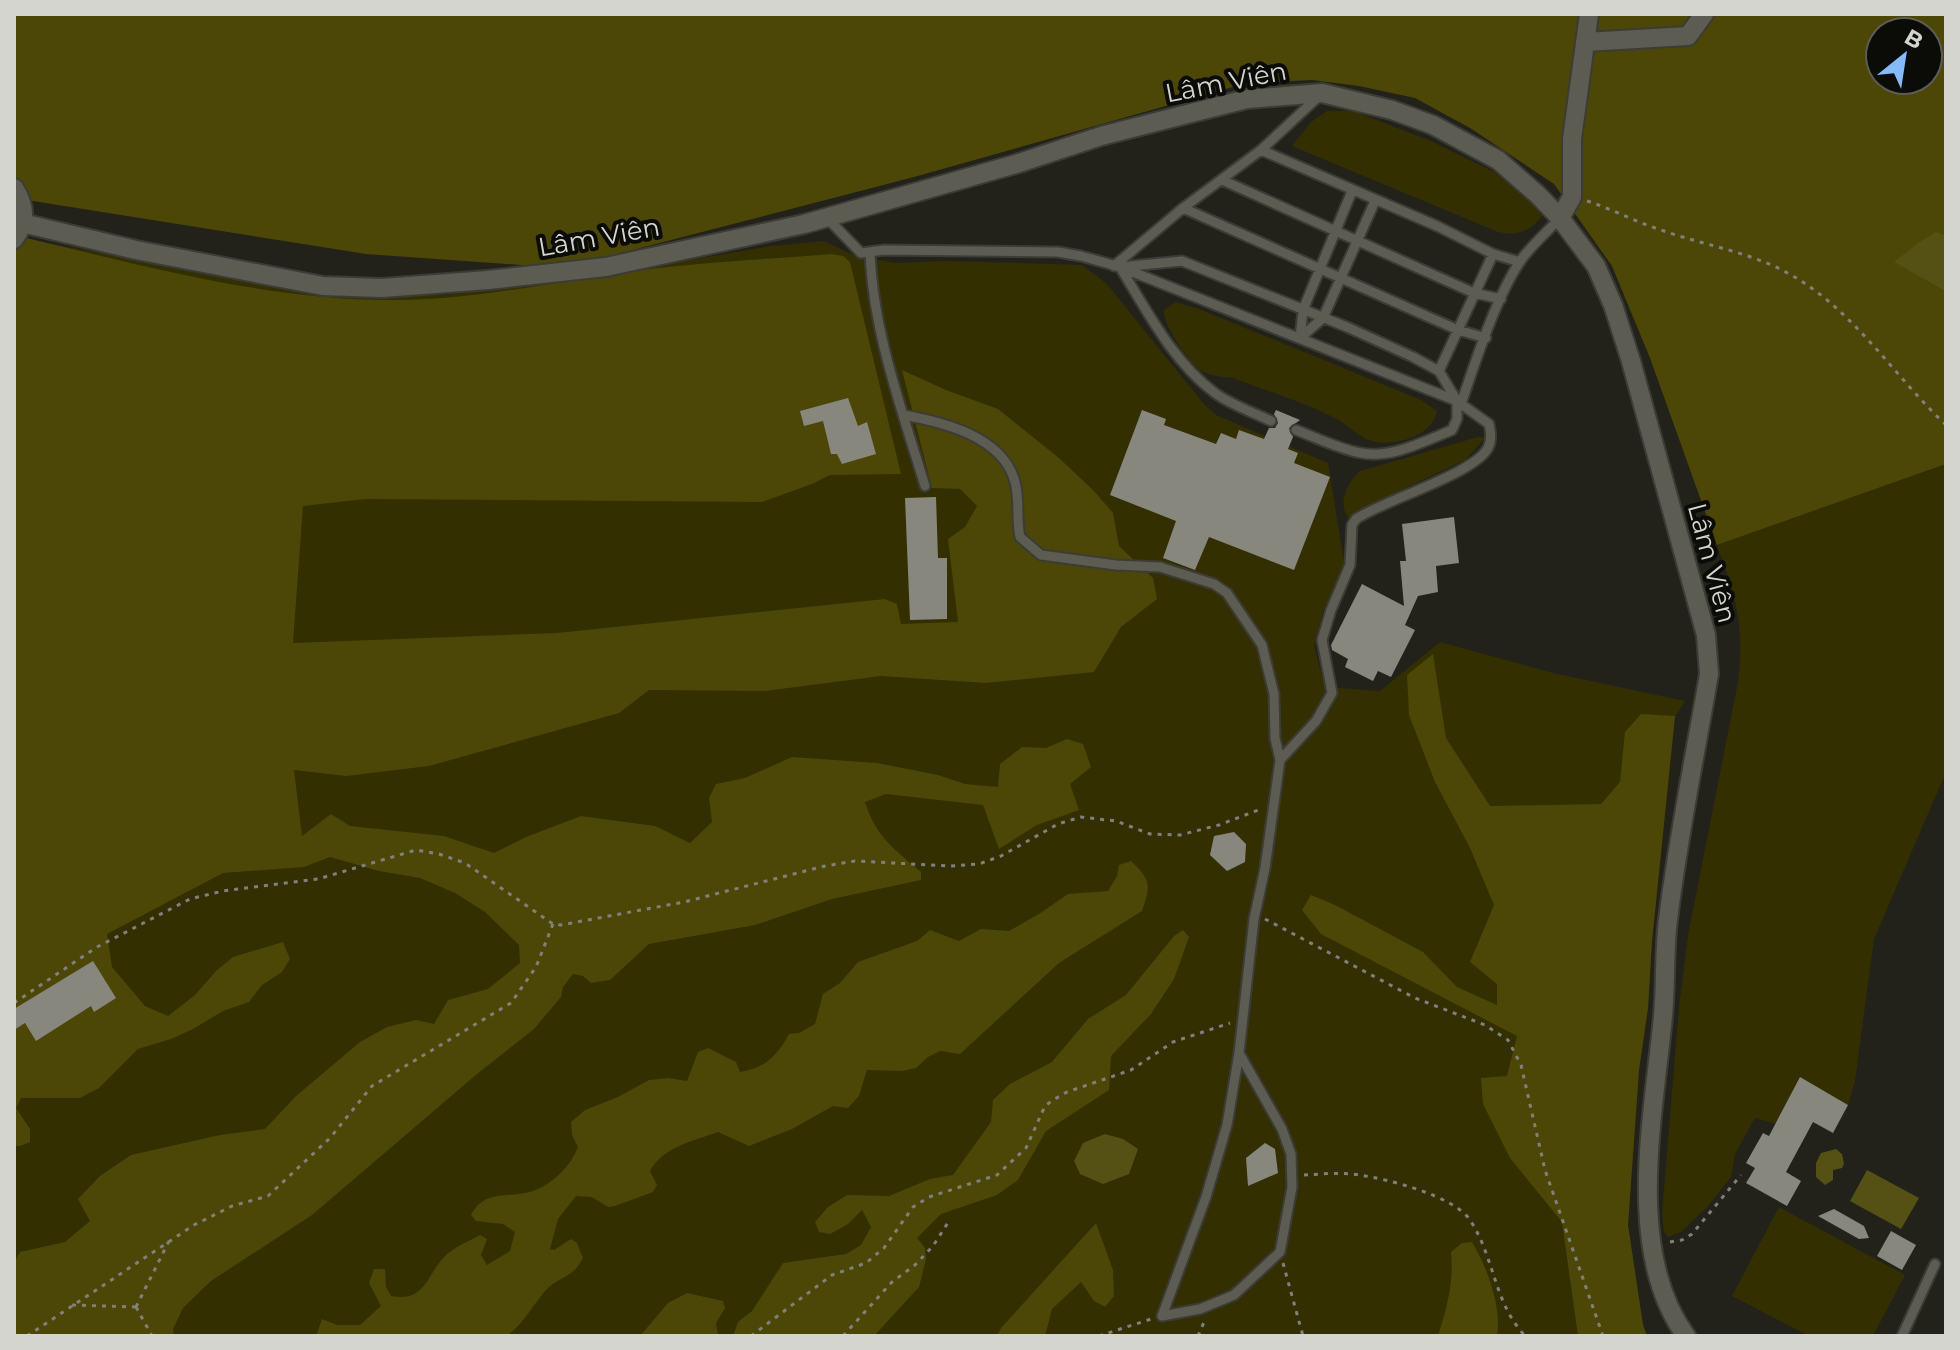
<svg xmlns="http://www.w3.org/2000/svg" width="1960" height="1350" viewBox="0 0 1960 1350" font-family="Montserrat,sans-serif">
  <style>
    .green { fill: #332f00 }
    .forest { fill: #4c4707; fill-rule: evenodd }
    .water { fill: #555115 }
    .building { fill: #88877e }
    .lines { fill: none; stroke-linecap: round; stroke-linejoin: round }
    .lane-casing { stroke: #3c3c36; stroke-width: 13 }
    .street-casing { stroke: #3c3c36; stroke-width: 22 }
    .path { stroke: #81817b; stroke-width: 3; stroke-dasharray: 4 6; stroke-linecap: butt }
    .lane { stroke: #5c5c53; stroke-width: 9 }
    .street { stroke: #5c5c53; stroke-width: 18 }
    .labels { text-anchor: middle; stroke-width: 8; stroke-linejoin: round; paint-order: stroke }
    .street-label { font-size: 26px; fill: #d5d5d0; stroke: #0b0b08 }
  </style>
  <rect width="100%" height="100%" fill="#22221b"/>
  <path class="green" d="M1327,111H1353L1431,141L1492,171L1525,194L1542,216C1530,232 1516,236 1498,232L1292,146L1311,122Z
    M14,237L222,275L368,294L446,295L649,267L771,246L824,241L853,255L895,263L946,261L1082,265L1106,283L1204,404L1216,415L1328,463L1345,568L1323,611L1314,646L1325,687L1380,691L1440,642L1553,673L1685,701L1675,717L1652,941L1648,1008L1639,1070L1628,1225L1643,1325L1647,1336H14Z
    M1176,302L1199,309L1421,400L1437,411C1432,436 1399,445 1376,442C1360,440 1347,423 1333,417C1301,401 1266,391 1233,378C1221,377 1204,375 1196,367C1185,356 1163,325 1164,310Z
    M1478,437L1485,438L1465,460L1363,508L1350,520C1336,505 1347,482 1360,471Z
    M1946,464V772L1874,939L1855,1081L1848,1105L1800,1078L1776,1124L1755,1118L1735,1154L1731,1177L1707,1207L1681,1232L1668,1237L1664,1232L1662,1214L1679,1007L1688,935L1738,682C1745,627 1736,596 1717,545Z
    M1779,1207L1905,1275L1873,1336H1809L1732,1296Z"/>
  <path class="forest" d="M14,14H1946V236L1936,233L1895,262L1946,292V464L1717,545L1650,358L1612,266L1554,184L1470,128L1415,98L1359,86L1312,80L1247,83L914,177L563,268L366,254L14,198ZM1880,32H1928V80H1880Z
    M14,235C141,265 271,302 402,300C474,299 543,284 613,274C685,263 758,260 831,254L843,256L850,262L901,474L830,475L812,484L762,502L365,499L303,506L293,643L557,633L885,599L897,604L901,624L958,622L948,539L965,527L977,506L960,489L932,488L902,370L946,390L998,409L1059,458L1094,491L1113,513L1119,546L1153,578L1157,599L1121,627L1094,672L986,683L881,676L765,691L649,690L619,713L429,766L346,776L294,770L302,836L331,814L350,826L444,836L494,853L526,837L581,816L655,826L690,843L712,822L709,798L716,784L745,778L792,757L877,763L938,775L965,784L998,787L1000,764L1022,747L1046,748L1067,739L1083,744L1091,767L1070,784L1079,810L1037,825L999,849L983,805L886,794L865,802C876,837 894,849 921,872V880L832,899L755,925L649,944L610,980L591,983L583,976L573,974L563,987L561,997L534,1029L477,1074L312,1215L211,1281L183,1308L173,1329L174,1336H14V1263L20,1252L65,1242L90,1221L78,1199L100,1176L131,1155L220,1135L265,1129L296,1096L360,1042L387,1027L416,1020L434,1024L448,1000L488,989L520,963L519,945L485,912L455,893L420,878L379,871L330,857L304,867L223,873L107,934L112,967L145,1006L168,1016L195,995L216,971L233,957L283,942L290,959L282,972L262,985L249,1002L223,1011L193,1029L171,1039L138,1049L99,1088L80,1098H21L16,1108L30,1129V1142L20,1146H14Z
    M1433,654L1446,738L1490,806L1601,804L1620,782L1625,732L1641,714L1675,716L1652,941L1648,1008L1639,1070L1628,1225L1643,1325L1647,1336H1578L1562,1222L1510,1158L1483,1104L1481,1078L1507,1076L1517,1036L1321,934L1302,910L1311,895L1335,905L1423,952L1457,987L1497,1005V984L1470,962L1494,905L1470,848L1435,782L1409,715L1407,675Z
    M1131,861C1151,880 1151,885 1142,911L1059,963L960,1054L940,1051L928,1057L916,1068L902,1071L867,1070L859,1096L848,1108L833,1106L792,1129L749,1146L718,1132C693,1141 663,1147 650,1171L657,1185L653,1192L615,1206L608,1207L592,1197L576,1196L558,1219L550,1249L554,1250L571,1239L577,1243L583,1258C572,1280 558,1276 545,1291C532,1307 523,1324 507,1336H316L322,1319L337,1325H360L381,1306L369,1283L374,1269H385L386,1287L391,1296C427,1303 427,1272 447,1254C457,1246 469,1241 480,1235L487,1239L481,1255L487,1265L510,1251L515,1232L503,1224L476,1221L471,1215C485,1188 510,1199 533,1191C554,1183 570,1167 578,1147L572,1135L571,1122L585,1110L618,1097L649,1080L668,1078L687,1081L698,1052L708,1048L736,1062L740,1072C765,1068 777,1056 789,1034L799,1033L815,1024L823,994L840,983L858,962L917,941L930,930L959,941L981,929L1009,931L1039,914L1068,894L1108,891L1117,876L1119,865Z
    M1183,930L1189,937L1174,979L1151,1014L1111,1056L1109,1090L1046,1131L1018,1180L997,1195L941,1214L917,1238L925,1248L926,1259L919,1287L874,1336H733L738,1322L752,1311L783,1263L846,1254L861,1245L871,1227L862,1210L848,1224L830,1234L819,1232L815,1222L828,1207L847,1195L889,1196L930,1179L953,1175L991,1122L993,1100L1010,1084L1052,1062L1088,1019L1126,995L1174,936Z
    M1096,1223L1113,1270L1114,1296L1105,1307L1094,1301L1081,1282L1052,1309L1045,1336H997L1001,1328Z
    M1472,1242C1487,1267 1502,1307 1497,1336H1438C1447,1307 1454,1282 1451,1252L1462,1243Z
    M687,1293L723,1301L725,1308L716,1323L718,1336H640L668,1303Z"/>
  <path class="water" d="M1936,232L1946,236V292L1894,262L1921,241Z
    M1105,1134L1123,1139L1138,1149L1129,1174L1103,1184L1080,1174L1074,1161L1083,1143Z
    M1836,1149L1842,1154L1844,1164L1842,1168L1833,1170V1180L1825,1185L1816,1177V1163L1821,1153Z
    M1867,1170L1919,1198L1901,1229L1850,1201Z"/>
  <path class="building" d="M848,398L858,426L867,422L876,454L842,464L837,454H831L823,421L804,426L800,411Z
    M1142,410L1166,419L1164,425L1216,444L1221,433L1236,439L1239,430L1264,439L1269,428H1275L1278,423L1274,414L1276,410L1300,420L1289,428L1293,437L1288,449L1298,453L1294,463L1330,477L1294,570L1209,537L1195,570L1163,558L1176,521L1110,495Z
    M936,497L938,558H947V619L910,620L905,498Z
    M1454,517L1459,563L1436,566L1438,592L1418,596L1405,625L1415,630L1391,677L1378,671L1373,681L1345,667L1348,659L1332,650L1331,645L1362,584L1404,606L1400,561H1406L1402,524Z
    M1234,832L1246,844L1245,862L1227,871L1210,855L1214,836Z
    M93,961L116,998L94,1012L91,1006L36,1041L25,1023L14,1030V1009Z
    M1800,1077L1848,1105L1833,1133L1813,1122L1786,1172L1801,1181L1787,1206L1746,1183L1755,1168L1746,1163L1763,1133L1769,1136Z
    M1265,1143L1275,1149L1278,1173L1248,1186L1246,1158Z
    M1834,1209L1864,1226L1869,1238L1859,1239L1818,1216Z
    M1891,1231L1916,1245L1902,1270L1877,1256Z"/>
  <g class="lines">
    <g class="lane-casing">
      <path id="lane" d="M1261,150L1437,226L1493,254L1520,262
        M1222,180L1474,293L1501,299
        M1183,208L1458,330L1486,338
        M827,218L861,253L884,250L1058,252L1081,256L1120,267L1457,401L1489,424C1491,432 1492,440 1488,448C1474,474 1384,500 1356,519L1352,525L1350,565L1331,610L1322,640L1332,693L1316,721L1280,760
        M870,252C873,332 902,410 925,486
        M1114,266L1183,208L1261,150L1318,97
        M1300,338L1323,318L1375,201
        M1300,338L1303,310L1352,191
        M1439,371L1493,254
        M1461,404C1476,360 1496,297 1521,260C1532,245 1547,232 1560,218
        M904,415C942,422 1003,436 1015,482C1020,500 1016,519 1020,537L1041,555L1116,565L1160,567L1214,584L1227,593L1262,645L1274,694L1275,738L1280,760L1265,868L1254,919L1239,1053L1227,1125L1206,1197L1162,1316L1200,1309L1234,1295L1280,1252L1292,1187L1291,1154L1282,1129L1239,1053
        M1271,421C1253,412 1231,405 1215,393C1173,362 1147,311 1120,267L1182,261L1347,327L1413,357L1439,371L1457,401V419L1452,430C1425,441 1391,459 1361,453C1339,449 1317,438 1296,430
        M1902,1336L1935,1264"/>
    </g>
    <g class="street-casing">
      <path id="street" d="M1585,42L1688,36L1704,14
        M14,188C25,205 27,222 14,239
        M1560,218L1572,197V139L1589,14
        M22,223L136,250L323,286L382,288L488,280L606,267L804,224L1016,164L1101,136L1195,112L1247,99L1322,93L1392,110L1433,125L1498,160L1538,195L1560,218L1596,266L1613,305L1631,361L1706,635L1709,674C1695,756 1678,837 1668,920C1664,952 1666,984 1663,1016C1654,1114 1624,1251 1686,1336"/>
    </g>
    <path class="path" d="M1587,201C1612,209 1636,222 1661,230C1706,246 1752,252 1793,276C1855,312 1895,377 1946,425
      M1265,919L1415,998L1485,1025L1508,1040L1521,1065L1545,1170L1603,1336
      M14,1003L97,947L190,899L223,891L318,879L416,850L439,854L465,863L553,924L561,925L684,902L825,866L855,861L951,866L979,864L1001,856L1058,824L1081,817L1116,821L1150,834L1180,835L1219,825L1261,809
      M1304,1175C1322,1174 1341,1172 1359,1175C1388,1179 1454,1196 1470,1220C1495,1258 1493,1301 1525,1336
      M1670,1242L1682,1240L1692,1234L1741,1175
      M1283,1263L1303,1336
      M72,1305L136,1307
      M136,1307L170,1239
      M136,1307L152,1336
      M27,1336L194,1225L232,1206L268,1196L330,1138L372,1086L511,1003L536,967L553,924
      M751,1336L832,1275L866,1263L884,1248L913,1207L929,1197L997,1175L1026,1148L1045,1106L1053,1100L1067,1092L1131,1070L1173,1042L1230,1023
      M843,1336L892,1282L915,1265L933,1246L949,1221
      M1099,1336L1151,1319
      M1198,1336L1204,1322"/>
    <use href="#lane" class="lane"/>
    <use href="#street" class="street"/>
  </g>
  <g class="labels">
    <g class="street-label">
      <text transform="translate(1226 82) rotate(-11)" y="9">Lâm Viên</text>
      <text transform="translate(599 237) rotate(-10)" y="9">Lâm Viên</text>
      <text transform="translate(1712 563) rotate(75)" y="9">Lâm Viên</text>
    </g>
  </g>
  <rect width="1960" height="1350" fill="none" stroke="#d5d5d0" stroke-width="32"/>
  <g transform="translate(1904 56) rotate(30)"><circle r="38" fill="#0b0b08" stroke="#5c5c58" stroke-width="2"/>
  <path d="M0-6L14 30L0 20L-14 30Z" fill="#86bbfb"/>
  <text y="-12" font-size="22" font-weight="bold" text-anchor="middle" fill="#d5d5d0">B</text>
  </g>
</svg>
